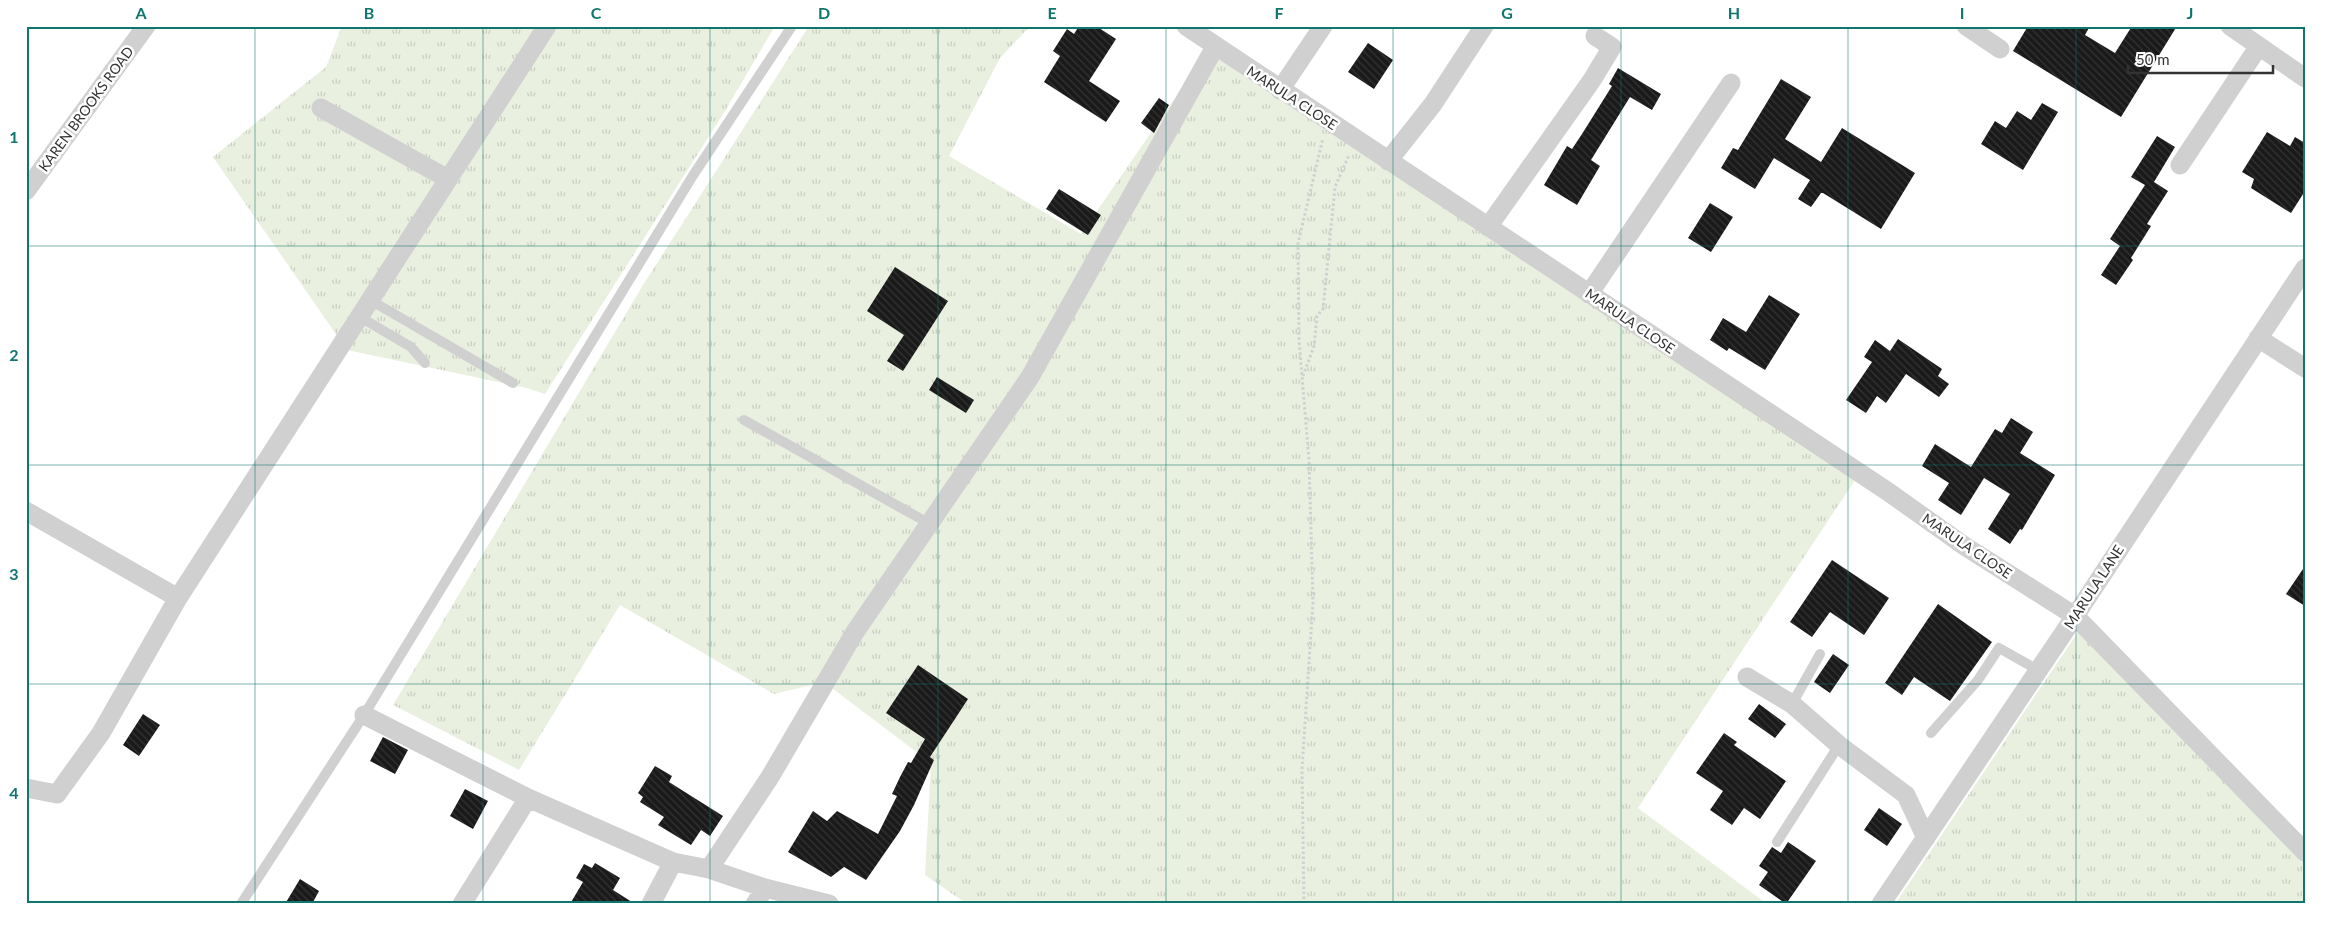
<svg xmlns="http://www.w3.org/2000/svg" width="2331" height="930" viewBox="0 0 2331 930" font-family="Lato,sans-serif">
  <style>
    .grass { fill: url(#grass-tufts) }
    .building { fill: url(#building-back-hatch) }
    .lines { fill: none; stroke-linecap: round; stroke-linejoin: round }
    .path { stroke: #d0d0d0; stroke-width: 3; stroke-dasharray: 2.5 2.5; stroke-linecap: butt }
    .lane { stroke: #d0d0d0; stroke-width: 10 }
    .street { stroke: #d0d0d0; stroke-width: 19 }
    .grid { fill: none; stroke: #0f766e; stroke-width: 1; stroke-opacity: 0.55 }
    .labels { text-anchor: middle; stroke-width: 5; stroke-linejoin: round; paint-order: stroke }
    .street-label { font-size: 14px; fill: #333; stroke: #fff }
    .neatline { fill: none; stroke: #0f766e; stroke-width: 2 }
    .grid-label { font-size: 16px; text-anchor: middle; font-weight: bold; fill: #0f766e }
  </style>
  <defs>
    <pattern id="grass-tufts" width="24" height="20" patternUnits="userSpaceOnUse" patternTransform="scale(1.25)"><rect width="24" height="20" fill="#eaf0e0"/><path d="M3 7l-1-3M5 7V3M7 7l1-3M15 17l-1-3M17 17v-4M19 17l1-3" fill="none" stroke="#c9cec1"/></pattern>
    <pattern id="building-back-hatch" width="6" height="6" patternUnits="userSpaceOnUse" patternTransform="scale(1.25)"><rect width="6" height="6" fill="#1a1a1a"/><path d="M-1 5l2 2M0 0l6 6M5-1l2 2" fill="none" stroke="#333"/></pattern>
  </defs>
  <rect width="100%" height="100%" fill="#fff"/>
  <path class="grass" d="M342,26H775L725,111L545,394L527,388L347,350L213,157L326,67Z
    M809,26H1030L1000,58L949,156L1081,234L1208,50L1855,480L1638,808L1767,904H967L925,875L931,763L824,682L774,694L620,605L519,770L393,705L643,285Z
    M2084,623L2305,843V904H1895Z"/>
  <path class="building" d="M1079,26H1096L1116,39L1089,81L1120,101L1106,122L1044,82L1060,56L1053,51L1067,29L1074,34Z
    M2028,26H2090L2085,35L2115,53L2132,26H2177L2121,117L2013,51Z
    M1368,43L1393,60L1374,89L1348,72Z
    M1618,68L1661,94L1652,110L1630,97L1591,160L1600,166L1577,205L1544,185L1567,146L1572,149L1582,134L1612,86L1609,84Z
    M1781,79L1811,97L1785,139L1821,162L1842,128L1915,173L1881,229L1823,193H1821L1811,207L1798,199L1810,180L1774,158L1755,189L1721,168L1733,148L1738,150Z
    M1159,98L1169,105L1154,133L1141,123Z
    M2042,103L2058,112L2023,170L1981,144L1995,121L2006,128L2017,111L2031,120Z
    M2267,132L2290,146L2295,137L2305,143V191L2291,213L2251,188L2254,179L2242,172Z
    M2157,136L2175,147L2154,182L2168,191L2147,224L2151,226L2131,258L2133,260L2116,285L2101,275L2120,246L2110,239L2145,185L2131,177Z
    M1059,189L1101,215L1088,235L1046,209Z
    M1710,203L1733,217L1711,252L1688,238Z
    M895,267L948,301L903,371L887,361L904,335L867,311Z
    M1769,295L1800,314L1765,370L1729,348L1727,351L1710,340L1723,318L1746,332Z
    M1898,339L1942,369L1938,376L1949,384L1939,397L1906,374L1886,403L1877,396L1866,413L1846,400L1872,362L1864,357L1875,340L1890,351Z
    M937,377L974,400L966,413L929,390Z
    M2011,418L2033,432L2020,453L2055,475L2022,530L2020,529L2010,544L1988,529L2010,494L1984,478L1961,515L1938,500L1949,483L1922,466L1935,444L1971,467L1995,429L2002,433Z
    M1832,560L1889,598L1864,635L1830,612L1812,637L1790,622Z
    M2305,566V606L2286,594Z
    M1938,604L1992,642L1950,701L1914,677L1902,695L1885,683Z
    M1833,654L1849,665L1830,693L1814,682Z
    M918,665L968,699L930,757L934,760L914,805L900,831L866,880L844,867L831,877L788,852L813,811L827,821L837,811L878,834L897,796L892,794L900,777L908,762L911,763L925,739L886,713Z
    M1759,704L1786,724L1775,738L1748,719Z
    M143,714L160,725L139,756L123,745Z
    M1724,733L1737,742L1734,745L1786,781L1760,819L1744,808L1732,825L1710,810L1723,791L1696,773Z
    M383,737L408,750L395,774L370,761Z
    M655,766L672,776L669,782L723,816L710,836L701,830L691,845L658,825L664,817L640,802L643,797L638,793Z
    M465,789L488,801L473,829L450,816Z
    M1879,808L1902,824L1887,846L1864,830Z
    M1788,842L1816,861L1786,904L1759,885L1768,872L1759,866L1772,847L1781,853Z
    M595,863L620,878L613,890L635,904H570L583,882L576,878L584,864L592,868Z
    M300,879L319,891L312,904H285Z"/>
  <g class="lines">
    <path class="path" d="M1303,376L1314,346L1317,316L1323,309L1335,187L1349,155
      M1304,904L1302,769L1313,602L1309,460L1299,340L1298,243L1323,138"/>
    <path class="lane" d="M370,300L513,383
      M360,317L411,347L425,363
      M744,420L930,524
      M1792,704L1820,654
      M1931,733L1978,680L1999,648L2038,670
      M1777,842L1839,745
      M241,904L364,715L692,177L792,26"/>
    <path class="street" d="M1186,26L1887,491L1966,547L2075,616L2305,852
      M1966,26L2000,49
      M2230,26L2305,78
      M1280,90L1323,26
      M321,108L448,179
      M1388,161L1433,104L1484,26
      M2180,165L2259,46
      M26,191L146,26
      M1488,227L1592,80L1612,47L1595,36
      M1589,294L1731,83
      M2258,338L2305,368
      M26,511L178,598
      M1747,677L1792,704L1839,745L1906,795L1926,838
      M364,715L528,798L673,862L709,869L765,888L829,904
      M26,788L57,794L101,733L178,598L547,26
      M709,869L770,777L855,632L1030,377L1215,47
      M462,904L528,798
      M651,904L673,862
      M755,904L765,888
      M1881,904L2075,616L2305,268"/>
  </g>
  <path class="grid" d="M255,26V904M483,26V904M710,26V904M938,26V904M1166,26V904M1393,26V904M1621,26V904M1848,26V904M2076,26V904M26,246H2305M26,465H2305M26,684H2305"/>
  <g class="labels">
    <g class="street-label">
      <text transform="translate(1292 98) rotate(33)" y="5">MARULA CLOSE</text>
      <text transform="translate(86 109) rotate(-54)" y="5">KAREN BROOKS ROAD</text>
      <text transform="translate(1630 321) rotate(34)" y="5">MARULA CLOSE</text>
      <text transform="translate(1967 546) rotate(34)" y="5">MARULA CLOSE</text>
      <text transform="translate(2094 587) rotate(-57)" y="5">MARULA LANE</text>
    </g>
  </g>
  <rect width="2331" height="930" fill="none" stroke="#ffffff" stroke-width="55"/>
  <path d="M2128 65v8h145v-8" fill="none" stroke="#333333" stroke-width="2.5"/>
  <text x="2136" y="65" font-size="15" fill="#333333" stroke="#ffffff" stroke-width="4" paint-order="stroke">50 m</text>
  <rect x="28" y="28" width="2276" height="874" class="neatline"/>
  <g class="grid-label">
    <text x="141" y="19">A</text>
    <text x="369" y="19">B</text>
    <text x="596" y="19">C</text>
    <text x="824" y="19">D</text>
    <text x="1052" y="19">E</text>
    <text x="1279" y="19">F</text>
    <text x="1507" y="19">G</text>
    <text x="1734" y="19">H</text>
    <text x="1962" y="19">I</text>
    <text x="2190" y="19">J</text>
    <text x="14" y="143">1</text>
    <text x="14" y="361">2</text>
    <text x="14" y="580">3</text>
    <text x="14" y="799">4</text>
  </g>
</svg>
